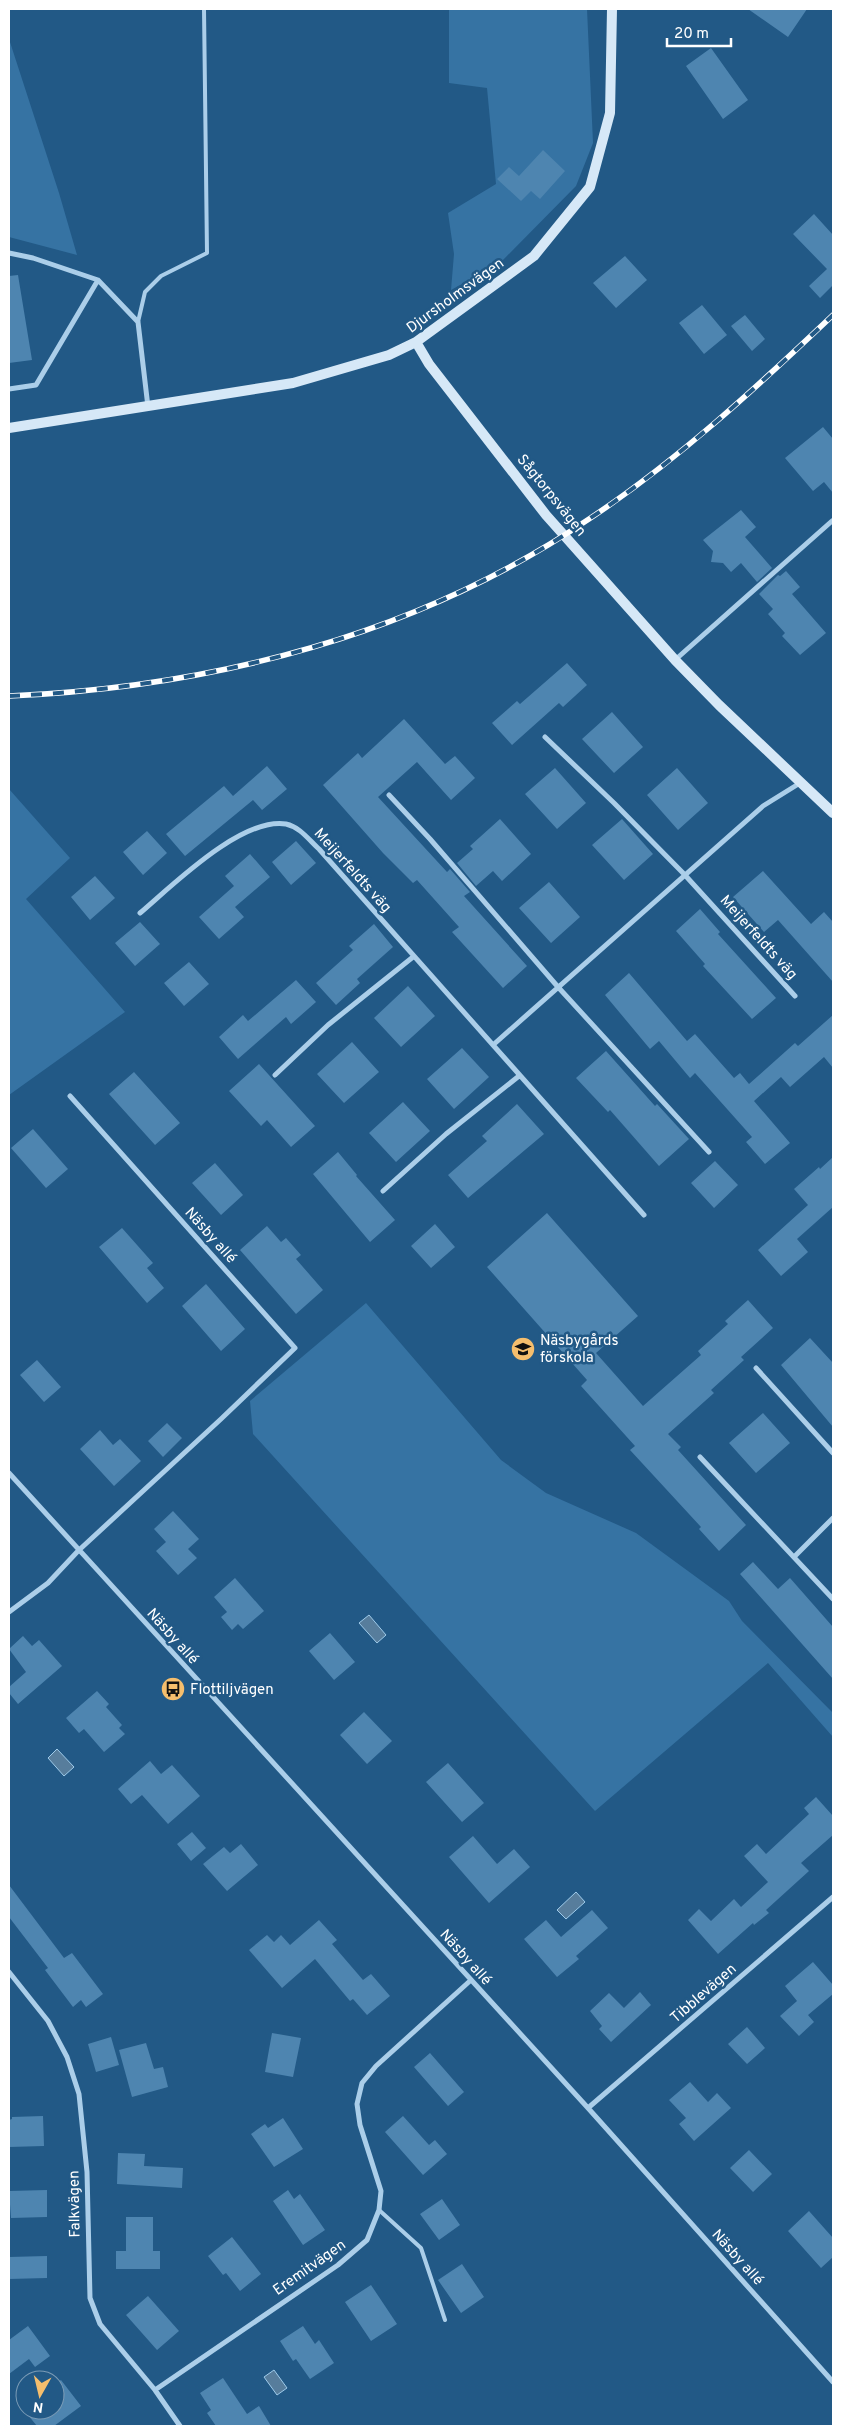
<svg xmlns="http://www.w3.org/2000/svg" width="842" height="2435" viewBox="0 0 842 2435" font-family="Overpass,sans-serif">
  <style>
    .green { fill: #3673a3 }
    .water { fill: #577d9c; stroke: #9fcbea }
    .building { fill: #4e85b0 }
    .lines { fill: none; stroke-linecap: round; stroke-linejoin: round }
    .lane { stroke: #abcee9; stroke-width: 4 }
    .street { stroke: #abcee9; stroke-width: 5 }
    .secondary { stroke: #d6e8f7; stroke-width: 10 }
    .rail-casing { stroke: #fff; stroke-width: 5.5 }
    .rail { stroke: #225986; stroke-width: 4; stroke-dasharray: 11; stroke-linecap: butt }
    .labels { text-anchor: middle; stroke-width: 5; stroke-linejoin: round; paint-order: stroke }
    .street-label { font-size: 15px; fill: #fff; stroke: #225986 }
    .poi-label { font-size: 15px; fill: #fff; stroke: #225986; text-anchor: start }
  </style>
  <rect width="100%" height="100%" fill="#225986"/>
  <path class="green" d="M449,9H587L593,143L576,186L500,263L451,290L454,254L448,213L496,184L487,88L449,83Z
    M9,39L59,193L77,255L9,237Z
    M9,789L70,858L26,899L125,1012L9,1095Z
    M366,1303L501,1460L546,1493L636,1533L729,1601L742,1621L833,1713V1737L768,1663L595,1811L253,1434L250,1401Z"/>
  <path class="water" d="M369,1615L386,1635L377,1643L359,1623Z
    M57,1749L74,1767L64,1776L48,1758Z
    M576,1892L585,1902L566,1919L557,1910Z
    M274,2370L287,2388L277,2395L264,2377Z"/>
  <path class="building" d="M748,9H807L788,37Z
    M711,48L748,100L723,119L686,66Z
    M543,150L565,171L540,199L531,191L521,201L497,179L509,167L519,176Z
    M814,214L833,235V285L820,298L809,286L827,269L793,234Z
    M625,256L647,280L616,308L593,283Z
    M18,275L32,360L9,363V276Z
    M702,305L727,335L704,354L679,323Z
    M745,315L765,339L752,351L731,326Z
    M823,427L833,439V493L824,482L813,491L785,458Z
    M741,510L756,527L745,537L772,568L757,582L741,563L731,572L723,563L711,562L713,551L703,540Z
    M786,571L800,587L792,594L826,633L800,655L782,636L785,633L768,614L773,609L759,594L778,575L780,576Z
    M567,663L587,685L563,707L559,703L512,745L492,723L517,701L520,704Z
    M612,712L643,747L614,773L582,739Z
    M404,719L445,764L455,756L475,778L451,800L417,762L378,797L447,872L450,869L470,892L464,896L527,966L503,988L452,932L459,927L417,880L413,883L383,853L323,785L358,753L362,758Z
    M267,766L287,789L262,810L253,800L185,856L166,834L224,786L233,796Z
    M555,768L586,803L557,829L525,794Z
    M677,768L708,803L678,830L647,795Z
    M500,819L531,854L502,881L493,871L476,886L457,863L473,849L470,846Z
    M622,819L653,854L624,880L592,845Z
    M147,831L167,853L143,875L123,852Z
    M296,841L316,863L291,885L272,862Z
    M250,854L270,877L235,907L244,917L219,939L199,917L234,886L225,876Z
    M763,871L811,924L824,912L833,922V982L778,920L764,932L733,897Z
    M95,876L115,898L90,920L71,897Z
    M549,882L580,917L551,943L519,908Z
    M700,909L720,932L718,934L776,998L752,1019L703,966L705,964L676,931Z
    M140,922L160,944L135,966L115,943Z
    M374,924L393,947L357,979L360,983L336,1005L316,983L353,950L349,946Z
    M189,962L209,984L184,1006L164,983Z
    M629,973L687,1041L695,1034L734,1078L740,1073L749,1084L795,1043L798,1046L833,1015V1068L824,1057L790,1087L781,1077L754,1101L790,1143L765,1164L746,1142L752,1137L695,1073L690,1078L659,1041L650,1049L605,995Z
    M296,980L316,1002L291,1024L286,1017L238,1059L219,1037L243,1015L248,1021Z
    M408,986L435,1016L401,1047L374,1018Z
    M352,1042L379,1072L344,1103L317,1074Z
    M462,1048L489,1077L454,1109L427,1079Z
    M606,1051L655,1106L657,1104L689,1139L659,1166L610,1110L608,1112L576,1078Z
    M259,1064L315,1126L291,1147L267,1120L261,1126L229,1091Z
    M134,1072L180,1123L155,1145L109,1094Z
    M403,1102L430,1131L396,1162L369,1133Z
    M517,1104L544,1134L468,1198L448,1175L487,1141L482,1136Z
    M33,1129L68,1169L46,1188L11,1148Z
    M338,1152L357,1175L356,1176L395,1220L370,1242L313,1174Z
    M833,1157V1207L797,1239L808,1252L781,1276L758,1250L808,1205L794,1189L819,1167L820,1169Z
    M715,1161L738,1185L714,1208L691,1183Z
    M215,1163L243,1195L221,1215L192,1183Z
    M547,1213L638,1316L596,1353L643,1406L701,1355L698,1351L728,1324L725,1321L748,1300L773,1328L741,1357L744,1360L711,1390L714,1393L668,1434L681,1447L678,1450L746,1525L719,1551L699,1529L701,1527L630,1450L635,1446L581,1386L587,1380L487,1267Z
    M435,1224L455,1247L431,1268L411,1246Z
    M267,1226L281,1242L286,1238L301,1255L296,1259L323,1290L296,1314L240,1250Z
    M122,1228L153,1263L147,1268L164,1288L147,1303L99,1247Z
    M206,1284L245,1329L221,1351L182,1306Z
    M810,1338L833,1363V1427L781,1365Z
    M37,1360L61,1387L44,1402L20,1375Z
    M763,1413L790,1443L756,1473L729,1443Z
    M167,1423L182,1438L163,1457L148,1441Z
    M100,1430L113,1445L120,1439L141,1461L114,1486L80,1449Z
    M173,1511L199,1539L188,1549L197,1558L178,1575L156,1551L166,1542L154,1529Z
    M753,1562L778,1589L790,1578L833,1627V1679L740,1574Z
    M235,1578L264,1611L243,1629L238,1624L232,1630L221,1617L227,1612L214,1597Z
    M330,1633L355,1662L334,1680L309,1651Z
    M23,1636L32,1646L39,1640L62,1666L18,1704L9,1693V1687L26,1672L9,1649Z
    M97,1691L109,1704L106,1707L122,1725L119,1728L125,1734L104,1752L84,1729L79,1733L66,1718Z
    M364,1712L392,1741L367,1764L340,1735Z
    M150,1761L161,1774L172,1765L200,1796L168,1824L142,1795L131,1804L118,1789Z
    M448,1763L484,1803L462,1822L426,1782Z
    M816,1797L833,1816V1835L801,1863L809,1871L766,1910L769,1913L754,1925L753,1923L718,1954L688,1920L699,1909L711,1921L734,1899L741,1907L768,1882L744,1856L757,1844L766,1854L809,1814L804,1808Z
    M192,1832L206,1848L191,1861L177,1844Z
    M473,1836L497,1864L514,1849L530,1867L489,1903L449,1857Z
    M241,1844L258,1865L227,1891L203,1864L224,1847L230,1853Z
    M9,1885L64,1958L72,1953L103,1994L86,2007L81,2000L73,2007L45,1970L48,1968L9,1917Z
    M592,1910L608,1928L576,1956L579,1959L557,1977L524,1939L546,1920L561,1937Z
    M319,1920L337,1940L332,1944L363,1980L371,1974L390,1996L367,2015L353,1999L350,2001L315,1959L282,1988L249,1950L267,1935L274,1942L281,1935L290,1945Z
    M813,1962L833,1985V1994L808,2015L814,2022L799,2036L780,2016L797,2001L785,1986Z
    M640,1992L651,2005L611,2042L599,2029L602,2026L590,2011L609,1993L624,2008Z
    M747,2027L765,2048L747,2064L728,2044Z
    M272,2033L301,2038L293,2077L265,2072Z
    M111,2037L119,2065L96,2072L88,2044Z
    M146,2043L154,2069L163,2067L168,2087L132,2097L119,2050Z
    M430,2053L464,2092L448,2106L414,2067Z
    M690,2082L708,2102L717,2093L731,2108L694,2141L679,2124L686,2118L669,2100Z
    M43,2116L44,2146L9,2147V2120L12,2119V2117Z
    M403,2116L429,2145L435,2140L447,2154L423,2175L385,2132Z
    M283,2118L303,2149L274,2167L251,2134L265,2124L268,2128Z
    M749,2150L772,2174L753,2192L730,2168Z
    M118,2153L145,2154L144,2166L183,2168L182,2188L117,2184Z
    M47,2190V2217L11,2218L9,2191Z
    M288,2190L294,2199L300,2194L325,2230L303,2245L273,2201Z
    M442,2199L460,2225L439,2240L420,2214Z
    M809,2211L833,2238V2257L821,2268L788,2231Z
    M126,2217H153V2251H160V2269H116V2251H126Z
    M232,2237L261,2274L240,2291L226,2273L223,2275L208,2256Z
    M47,2256V2278L9,2279V2257Z
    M462,2264L484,2297L461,2313L438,2280Z
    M371,2285L397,2324L371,2341L345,2302Z
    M148,2296L179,2331L157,2350L126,2315Z
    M28,2326L50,2356L35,2367L29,2359L9,2374V2340Z
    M303,2326L315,2344L319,2340L334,2363L310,2379L296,2359L293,2361L280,2341Z
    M223,2378L247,2414L259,2406L271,2426H216L207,2413L211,2410L200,2393Z
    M61,2380L81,2406L54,2426H37L23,2409L55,2410V2384Z"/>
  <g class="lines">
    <path class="lane" d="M138,322L145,292L161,276L207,253L204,9
      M379,2210L421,2248L445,2320"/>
    <path class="street" d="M9,253L33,258L98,280L138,322L148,407
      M9,389L36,385L98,280
      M675,660L832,521
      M545,737L614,803L684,874L795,996
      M389,795L430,839L558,987L709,1152
      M140,913C172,886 241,817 286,824C300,827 309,840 319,849L493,1045
      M275,1075L328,1025L413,957
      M383,1191L446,1134L519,1076
      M644,1215L493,1045L763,806L800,783
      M756,1368L833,1453
      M700,1457L833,1599
      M9,1473L588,2108L833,2382
      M794,1557L833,1518
      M9,1612L48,1583L78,1551L221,1419L295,1348L70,1096
      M9,1972L48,2021L67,2057L79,2094L87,2172L90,2298L100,2324L155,2390L180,2426
      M588,2108L833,1897
      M155,2390L338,2265L367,2240L379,2210L381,2191L360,2125L357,2104L362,2083L376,2066L471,1980"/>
    <path class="secondary" d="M416,342L429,364L546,515L675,660L719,705L833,813
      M9,428L293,383L389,355L416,342L534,256L590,187L610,113L612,9"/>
    <g class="rail-casing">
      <path id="rail" d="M9,696C214,687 417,635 589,519C678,460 756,388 833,315"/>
    </g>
    <use href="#rail" class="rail"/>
  </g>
  <defs>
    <g id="school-disc" transform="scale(1.25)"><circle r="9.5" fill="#f5be6d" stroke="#225986"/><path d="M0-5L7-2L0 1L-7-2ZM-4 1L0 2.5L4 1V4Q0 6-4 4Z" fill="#111"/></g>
    <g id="bus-disc" transform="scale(1.25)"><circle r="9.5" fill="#f5be6d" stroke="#225986"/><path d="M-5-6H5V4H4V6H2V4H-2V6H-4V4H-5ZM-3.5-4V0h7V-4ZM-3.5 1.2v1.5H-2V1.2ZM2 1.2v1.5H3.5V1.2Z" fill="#111"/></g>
  </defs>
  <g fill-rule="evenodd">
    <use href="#school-disc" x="523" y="1349"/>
    <use href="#bus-disc" x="173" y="1689"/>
  </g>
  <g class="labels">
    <g class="street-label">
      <text transform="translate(455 295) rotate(-36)" y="5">Djursholmsvägen</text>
      <text transform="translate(552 495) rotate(51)" y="5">Sågtorpsvägen</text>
      <text transform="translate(353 870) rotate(48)" y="5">Meijerfeldts väg</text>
      <text transform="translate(759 937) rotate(48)" y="5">Meijerfeldts väg</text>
      <text transform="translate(211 1235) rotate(48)" y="5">Näsby allé</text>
      <text transform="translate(173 1636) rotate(48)" y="5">Näsby allé</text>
      <text transform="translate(466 1957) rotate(48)" y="5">Näsby allé</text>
      <text transform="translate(703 1993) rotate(-41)" y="5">Tibblevägen</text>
      <text transform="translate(74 2204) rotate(-91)" y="5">Falkvägen</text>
      <text transform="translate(738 2257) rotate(48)" y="5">Näsby allé</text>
      <text transform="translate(309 2267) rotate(-35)" y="5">Eremitvägen</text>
    </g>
    <g class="poi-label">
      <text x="540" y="1345">Näsbygårds<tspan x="540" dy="17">förskola</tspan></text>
      <text x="190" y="1694">Flottiljvägen</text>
    </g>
  </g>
  <rect width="842" height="2435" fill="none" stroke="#ffffff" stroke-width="20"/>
  <g transform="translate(40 2395) rotate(188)"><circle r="24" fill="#225986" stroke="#7a9bb6"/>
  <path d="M0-4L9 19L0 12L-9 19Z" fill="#f5be6d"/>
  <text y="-8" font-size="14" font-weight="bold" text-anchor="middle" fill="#ffffff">N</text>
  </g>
  <path d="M667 38v8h64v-8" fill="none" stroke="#ffffff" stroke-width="2.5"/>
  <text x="674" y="38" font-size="15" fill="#ffffff" stroke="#225986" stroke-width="4" paint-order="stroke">20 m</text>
</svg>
